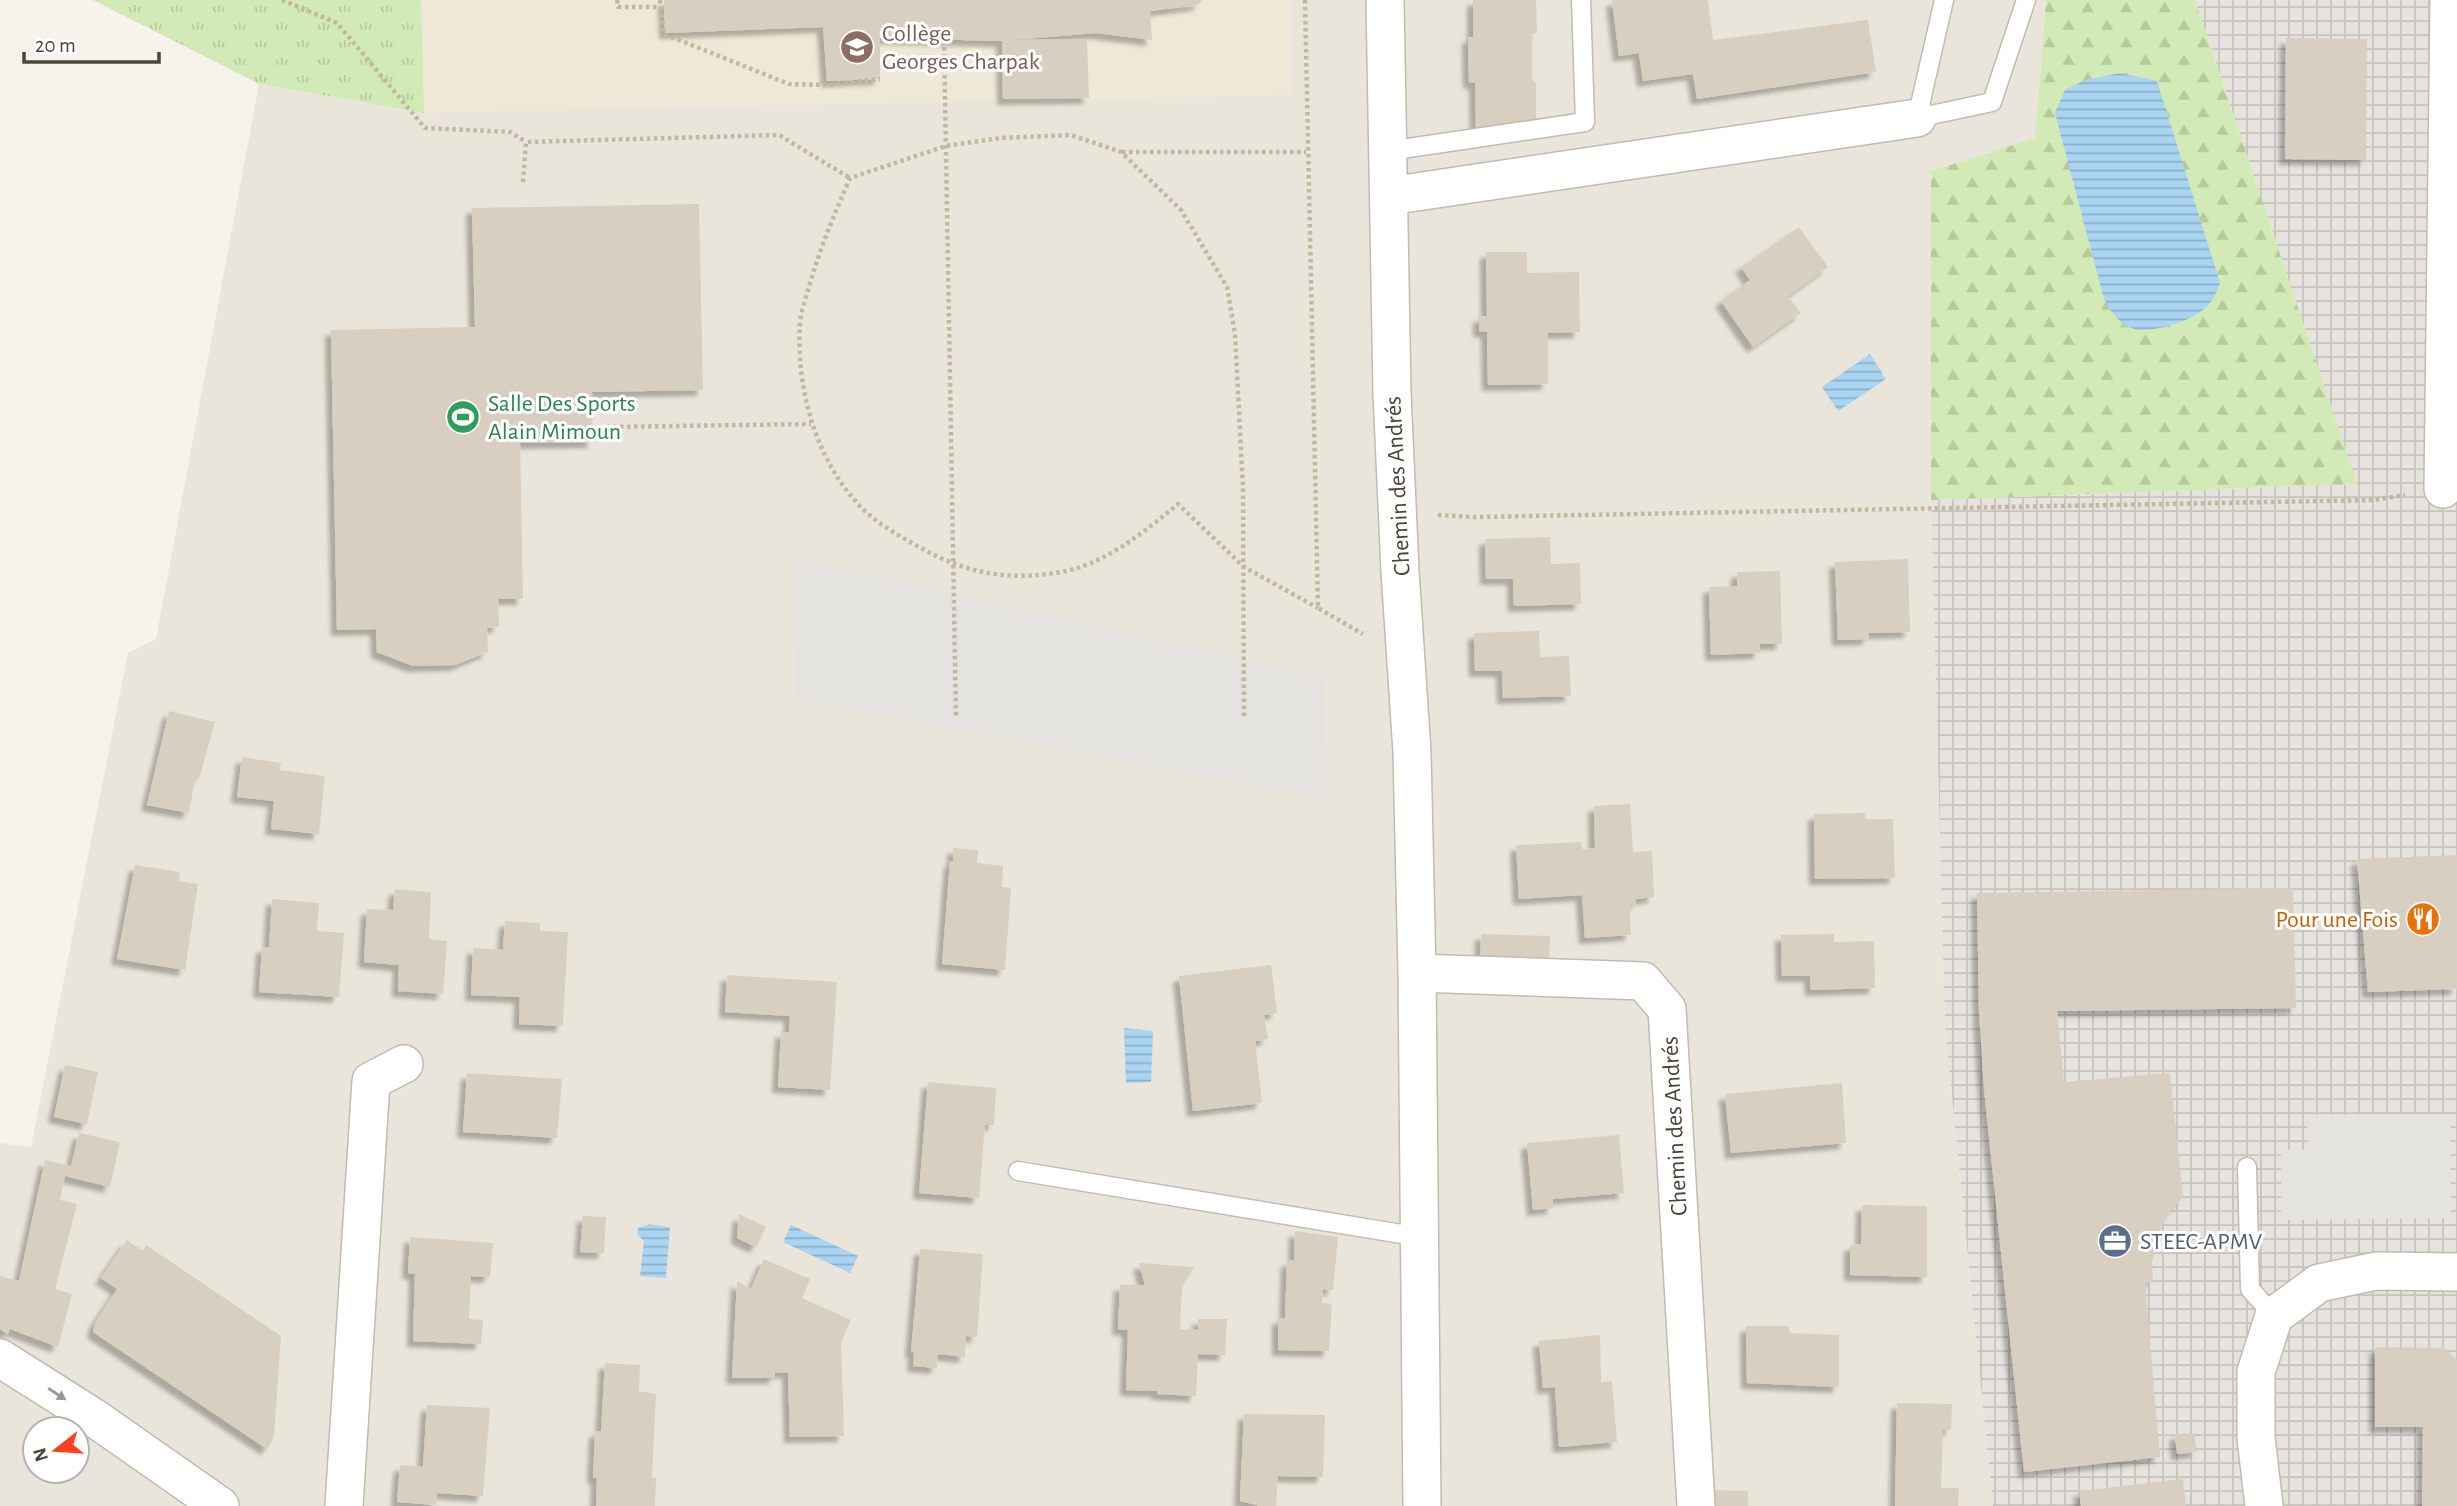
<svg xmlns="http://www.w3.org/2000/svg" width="2457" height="1506" viewBox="0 0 2457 1506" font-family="'Alegreya Sans',sans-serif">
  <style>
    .residential { fill: #eae5da; fill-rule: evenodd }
    .industrial { fill: url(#industrial-grid) }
    .education { fill: #efe8d6 }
    .grass { fill: url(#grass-tufts) }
    .forest { fill: url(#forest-firs) }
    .parking { fill: #e5e3e0 }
    .water { fill: url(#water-rules) }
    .building { fill: #d8cfc1; filter: url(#shadow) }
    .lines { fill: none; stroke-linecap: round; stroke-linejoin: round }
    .service-casing { stroke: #c2bbae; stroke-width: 21 }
    .minor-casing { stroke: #c2bbae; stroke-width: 40 }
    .path { stroke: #c4b79f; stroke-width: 4.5; stroke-dasharray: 3.5 3.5; stroke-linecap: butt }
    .service { stroke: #fff; stroke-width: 18 }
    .minor { stroke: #fff; stroke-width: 37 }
    .oneway { fill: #9c9892 }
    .labels { text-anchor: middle; stroke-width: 6; stroke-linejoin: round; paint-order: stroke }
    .education-label { font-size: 24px; fill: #785e54; stroke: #fff; text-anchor: start }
    .leisure-label { font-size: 24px; fill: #27864d; stroke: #fff; text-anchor: start }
    .street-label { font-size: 24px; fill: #4b4439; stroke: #fff }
    .food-label { font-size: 24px; fill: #c56008; stroke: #fff; text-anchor: end }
    .service-label { font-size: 24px; fill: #4e5e75; stroke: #fff; text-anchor: start }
  </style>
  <defs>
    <pattern id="industrial-grid" width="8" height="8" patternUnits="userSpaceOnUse" patternTransform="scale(1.75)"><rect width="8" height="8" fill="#e6e2dd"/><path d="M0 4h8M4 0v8" fill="none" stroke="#c7c3be"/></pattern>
    <pattern id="grass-tufts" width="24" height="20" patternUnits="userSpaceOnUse" patternTransform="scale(1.75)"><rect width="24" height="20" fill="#d2eab5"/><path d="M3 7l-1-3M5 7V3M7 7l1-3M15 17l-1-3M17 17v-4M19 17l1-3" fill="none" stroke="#b6ca9c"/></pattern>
    <pattern id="forest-firs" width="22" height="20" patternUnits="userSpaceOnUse" patternTransform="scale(1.75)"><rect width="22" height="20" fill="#d2eab5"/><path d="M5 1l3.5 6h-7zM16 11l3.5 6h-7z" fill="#b6ca9c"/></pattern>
    <pattern id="water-rules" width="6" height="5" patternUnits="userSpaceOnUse" patternTransform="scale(1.75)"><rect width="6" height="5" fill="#a9d4f2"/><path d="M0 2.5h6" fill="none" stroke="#8caec5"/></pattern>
    <filter id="shadow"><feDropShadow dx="-6" dy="6" stdDeviation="2" flood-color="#0004"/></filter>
  </defs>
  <rect width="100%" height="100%" fill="#f6f3ec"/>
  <path class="residential" d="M421,0H2046L2035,138L1931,171V500L1945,1026L1993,1506H0V1143L31,1147L128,653L156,639L259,84L423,113ZM35,1429H77V1471H35Z"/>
  <path class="industrial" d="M2195,0H2457V1506H1993L1945,1026L1931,500L2357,484Z"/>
  <path class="education" d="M421,0H1290L1292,95L424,113Z"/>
  <path class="grass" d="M93,0H421L424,113L259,84Z"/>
  <path class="forest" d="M2046,0H2195L2357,484L1931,500V171L2035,138Z"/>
  <path class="parking" d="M793,559L1323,677L1328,799L795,698Z
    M2450,1114L2451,1218L2281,1220V1150H2308L2307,1115Z"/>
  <path class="water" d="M2120,73L2157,81L2220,283C2217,293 2212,303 2203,310C2188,322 2146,336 2129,327C2117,321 2110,310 2104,299L2055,113L2065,90L2085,80Z
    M1870,354L1886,379L1838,411L1822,387Z
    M1124,1028L1153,1031L1151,1082L1126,1083Z
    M649,1224L670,1227L666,1278L640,1276L644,1241L637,1234L638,1228Z
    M791,1225L858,1256L850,1273L783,1242Z"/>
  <path class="building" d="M664,0H1202L1198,5L1150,11L1152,40L1096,33L1011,40L1087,39L1089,98L1003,99L1002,41L880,38V79L827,81L823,27L665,33Z
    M1473,0H1536L1537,33L1532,34V80L1536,83V121L1476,130L1475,83L1469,82L1468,37H1473Z
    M1612,0H1708L1713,40L1868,20L1876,72L1697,99L1693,74L1643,81L1639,53L1619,56Z
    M2286,38L2367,39L2366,160L2285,159Z
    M699,204L703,390L592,392L593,442L520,443L523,599H498L499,627L487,628L488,652L455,665L413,666L377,652L376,629L337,630L331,330L475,327L472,208Z
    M1799,227L1828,267L1788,296L1801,313L1753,347L1721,301L1750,280L1741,267Z
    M1486,252H1527V273L1579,272L1580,332L1548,333V384L1488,385L1487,332L1479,331V316H1487Z
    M1550,537L1551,564L1580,563L1581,604L1514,606L1513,579H1486L1485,539Z
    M1908,559L1910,632L1869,633V639L1838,640L1835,562Z
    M1780,571L1782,644H1760V653L1711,655L1709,587L1737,586V572Z
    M1539,631L1540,657L1569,656L1571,696L1503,698L1502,671H1475L1474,633Z
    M169,711L215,722L199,779H195L189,813L147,805Z
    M242,757L281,763L279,770L325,776L319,834L271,829L274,801L237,797Z
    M1630,804L1633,852L1652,851L1654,897L1636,899V905H1629L1631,935L1585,938L1582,895L1519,899L1516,845L1581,842L1582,849L1595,848L1594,806Z
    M1865,813L1866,819H1893L1895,878L1815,879L1814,814Z
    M953,848L978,850L977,863L1003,866L1002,887L1011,888L1005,970L942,964L950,861L953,862Z
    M2457,855V989L2368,992L2357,859Z
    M135,865L180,872L179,881L198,884L185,970L117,959Z
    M2293,888L2296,1008L2057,1011L2064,1082L2170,1073L2183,1197L2166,1217L2159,1232L2152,1262L2153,1281L2145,1283L2160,1457L2024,1472L1984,1089L1979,1012L1977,893Z
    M395,889L431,892L429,939L447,941L443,994L398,991L399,965L364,962L367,909L393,910Z
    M272,899L319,903L317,931L344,933L339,997L259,992L262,947H269Z
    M505,921L540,923V931L568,932L563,1026L519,1024L520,997L471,995L473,948L503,950Z
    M1481,934L1550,936L1549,963L1480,961Z
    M1834,934V942L1874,941L1875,988L1811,990L1810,976H1782L1781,935Z
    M1271,965L1277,1013L1264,1015L1268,1039L1255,1041L1262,1103L1193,1111L1179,976Z
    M727,975L837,982L830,1090L778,1087L781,1032H789L790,1016L725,1012Z
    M65,1065L98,1072L87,1124L54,1117Z
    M467,1073L562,1079L557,1138L463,1132Z
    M928,1082L996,1088L994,1125H985L979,1198L919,1193Z
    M1842,1083L1846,1143L1731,1153L1725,1094Z
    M79,1133L120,1142L110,1187L65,1176L60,1200L77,1204L55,1289L72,1294L58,1347L10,1329L8,1334L0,1329V1276L19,1281L45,1160L71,1166Z
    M1619,1135L1624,1193L1553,1199V1208L1533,1210L1527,1143Z
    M1862,1205L1927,1206V1277L1850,1275V1245L1861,1244Z
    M739,1214L766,1227L756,1247L737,1238Z
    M583,1216L606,1217L604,1253L580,1252Z
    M1295,1231L1338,1237L1333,1290L1323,1289L1322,1303L1332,1304L1329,1351L1278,1350V1318H1285L1287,1260L1294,1261Z
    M410,1237L493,1243L490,1277L471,1276L469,1319L483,1320L481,1344L413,1341L415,1274L408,1273Z
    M127,1240L143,1251L146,1245L281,1336L274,1437L267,1449L93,1332L95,1323L117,1289L101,1278Z
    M920,1249L983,1254L977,1337L966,1336L965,1357L938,1354L937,1368L913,1366L914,1352H911Z
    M764,1259L810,1279L802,1298L851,1320L841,1342L844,1436L790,1437L788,1372L775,1373V1378H732L737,1281L751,1289Z
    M1139,1263L1194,1267L1182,1287L1180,1329L1198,1330V1319H1227L1225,1355L1198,1354L1196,1396L1157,1394V1391L1126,1390L1128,1330L1118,1329L1120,1285H1145Z
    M1746,1326H1788L1790,1333L1839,1335V1387L1747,1383Z
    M1600,1335L1601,1382L1612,1381L1617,1442L1559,1447L1555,1387L1543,1388L1539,1341Z
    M2375,1347L2445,1348L2457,1361V1506H2422L2423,1427H2375Z
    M605,1363L640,1365L639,1391L656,1394L652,1478H656L655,1506H596L597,1478H593L595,1432L601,1431Z
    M1897,1403L1952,1404L1951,1430H1943L1941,1488H1959L1958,1506H1895Z
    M427,1405L490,1408L483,1496L437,1493L436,1505L397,1502L400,1465L423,1467Z
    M1244,1414L1325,1415L1323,1477L1278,1476L1276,1506H1261L1240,1501Z
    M2194,1433L2197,1452L2177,1454L2175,1434Z
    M2183,1479L2186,1506H2081L2079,1491Z
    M1714,1490L1748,1491V1506H1713Z"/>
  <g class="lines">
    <g class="service-casing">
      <path id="service" d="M1944,0L1917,118L1992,102L2026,0
        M1388,151L1585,122L1581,0
        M2247,1167L2250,1289L2274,1316
        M1018,1171L1420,1237"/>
    </g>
    <g class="minor-casing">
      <path id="minor" d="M1385,0L1392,393L1400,571L1412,752L1417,973L1422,1506
        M1389,196L1917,118
        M2443,489L2449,0
        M1417,973L1643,981L1667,1009L1696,1506
        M0,1358L93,1417L220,1506
        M344,1506L371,1081L404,1064
        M2264,1506L2256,1438V1372L2274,1316L2319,1283L2376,1271L2457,1272"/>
    </g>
    <path class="path" d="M282,0L337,23L425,128L510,132L525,141
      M617,0L618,7H660
      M660,0L664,34L789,84L829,85L880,79
      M1305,0L1318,608L1363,634
      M944,40L956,718
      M1122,152H1306
      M523,182L526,142L779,135L850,178
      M606,427L811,424
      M1438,515L1475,517L2374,500L2405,495
      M1244,716L1243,488L1235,334L1227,287L1181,210L1121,152L1071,135L1000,138L946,146L850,178C834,215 820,248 809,287C806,298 801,311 800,322C796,386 814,456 858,504C874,522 898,535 919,547C963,572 1005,581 1055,573C1102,567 1143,533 1178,504L1244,567L1318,608"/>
    <use href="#service" class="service"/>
    <use href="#minor" class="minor"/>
  </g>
  <defs><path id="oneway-solid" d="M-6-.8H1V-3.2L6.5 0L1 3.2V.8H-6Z" transform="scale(1.75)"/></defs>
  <use class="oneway" href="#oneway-solid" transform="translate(57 1394) rotate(33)"/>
  <defs>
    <g id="school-disc" transform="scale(1.75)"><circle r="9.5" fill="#8d6e63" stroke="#fff"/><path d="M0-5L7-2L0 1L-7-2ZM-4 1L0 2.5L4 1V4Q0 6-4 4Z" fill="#fff"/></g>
    <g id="stadium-disc" transform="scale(1.75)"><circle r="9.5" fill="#2e9e5b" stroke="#fff"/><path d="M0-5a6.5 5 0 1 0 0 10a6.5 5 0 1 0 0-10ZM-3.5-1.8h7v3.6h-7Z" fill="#fff"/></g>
    <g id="restaurant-disc" transform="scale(1.75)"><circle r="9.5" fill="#e8710a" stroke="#fff"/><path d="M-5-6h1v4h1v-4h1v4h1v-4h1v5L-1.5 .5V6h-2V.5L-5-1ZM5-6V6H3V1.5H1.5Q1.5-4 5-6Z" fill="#fff"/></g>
    <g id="office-disc" transform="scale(1.75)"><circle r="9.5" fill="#5c6f8a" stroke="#fff"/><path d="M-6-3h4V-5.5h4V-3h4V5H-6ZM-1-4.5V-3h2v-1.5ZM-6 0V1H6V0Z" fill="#fff"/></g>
  </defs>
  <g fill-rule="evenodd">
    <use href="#school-disc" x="857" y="47"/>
    <use href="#stadium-disc" x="463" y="417"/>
    <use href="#restaurant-disc" x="2423" y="919"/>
    <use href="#office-disc" x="2115" y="1241"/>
  </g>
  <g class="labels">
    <g class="education-label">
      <text x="882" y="41">Collège<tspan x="882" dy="28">Georges Charpak</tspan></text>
    </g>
    <g class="leisure-label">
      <text x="488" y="411">Salle Des Sports<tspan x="488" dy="28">Alain Mimoun</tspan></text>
    </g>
    <g class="street-label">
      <text transform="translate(1397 486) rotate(-93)" y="8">Chemin des Andrés</text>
      <text transform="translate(1674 1126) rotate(-93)" y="8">Chemin des Andrés</text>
    </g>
    <g class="food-label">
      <text x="2398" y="927">Pour une Fois</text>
    </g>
    <g class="service-label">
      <text x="2140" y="1249">STEEC-APMV</text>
    </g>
  </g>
  <g transform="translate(56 1450) rotate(253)"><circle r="33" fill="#ffffff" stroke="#b7b4b0" stroke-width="2"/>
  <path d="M0-5L12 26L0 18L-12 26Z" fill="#fc3f1d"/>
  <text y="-10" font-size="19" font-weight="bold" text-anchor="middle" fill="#4b4439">N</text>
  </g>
  <path d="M24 52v10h135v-10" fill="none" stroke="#4b4439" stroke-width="3.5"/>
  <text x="35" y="52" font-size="21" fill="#4b4439" stroke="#ffffff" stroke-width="5" paint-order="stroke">20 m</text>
</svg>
